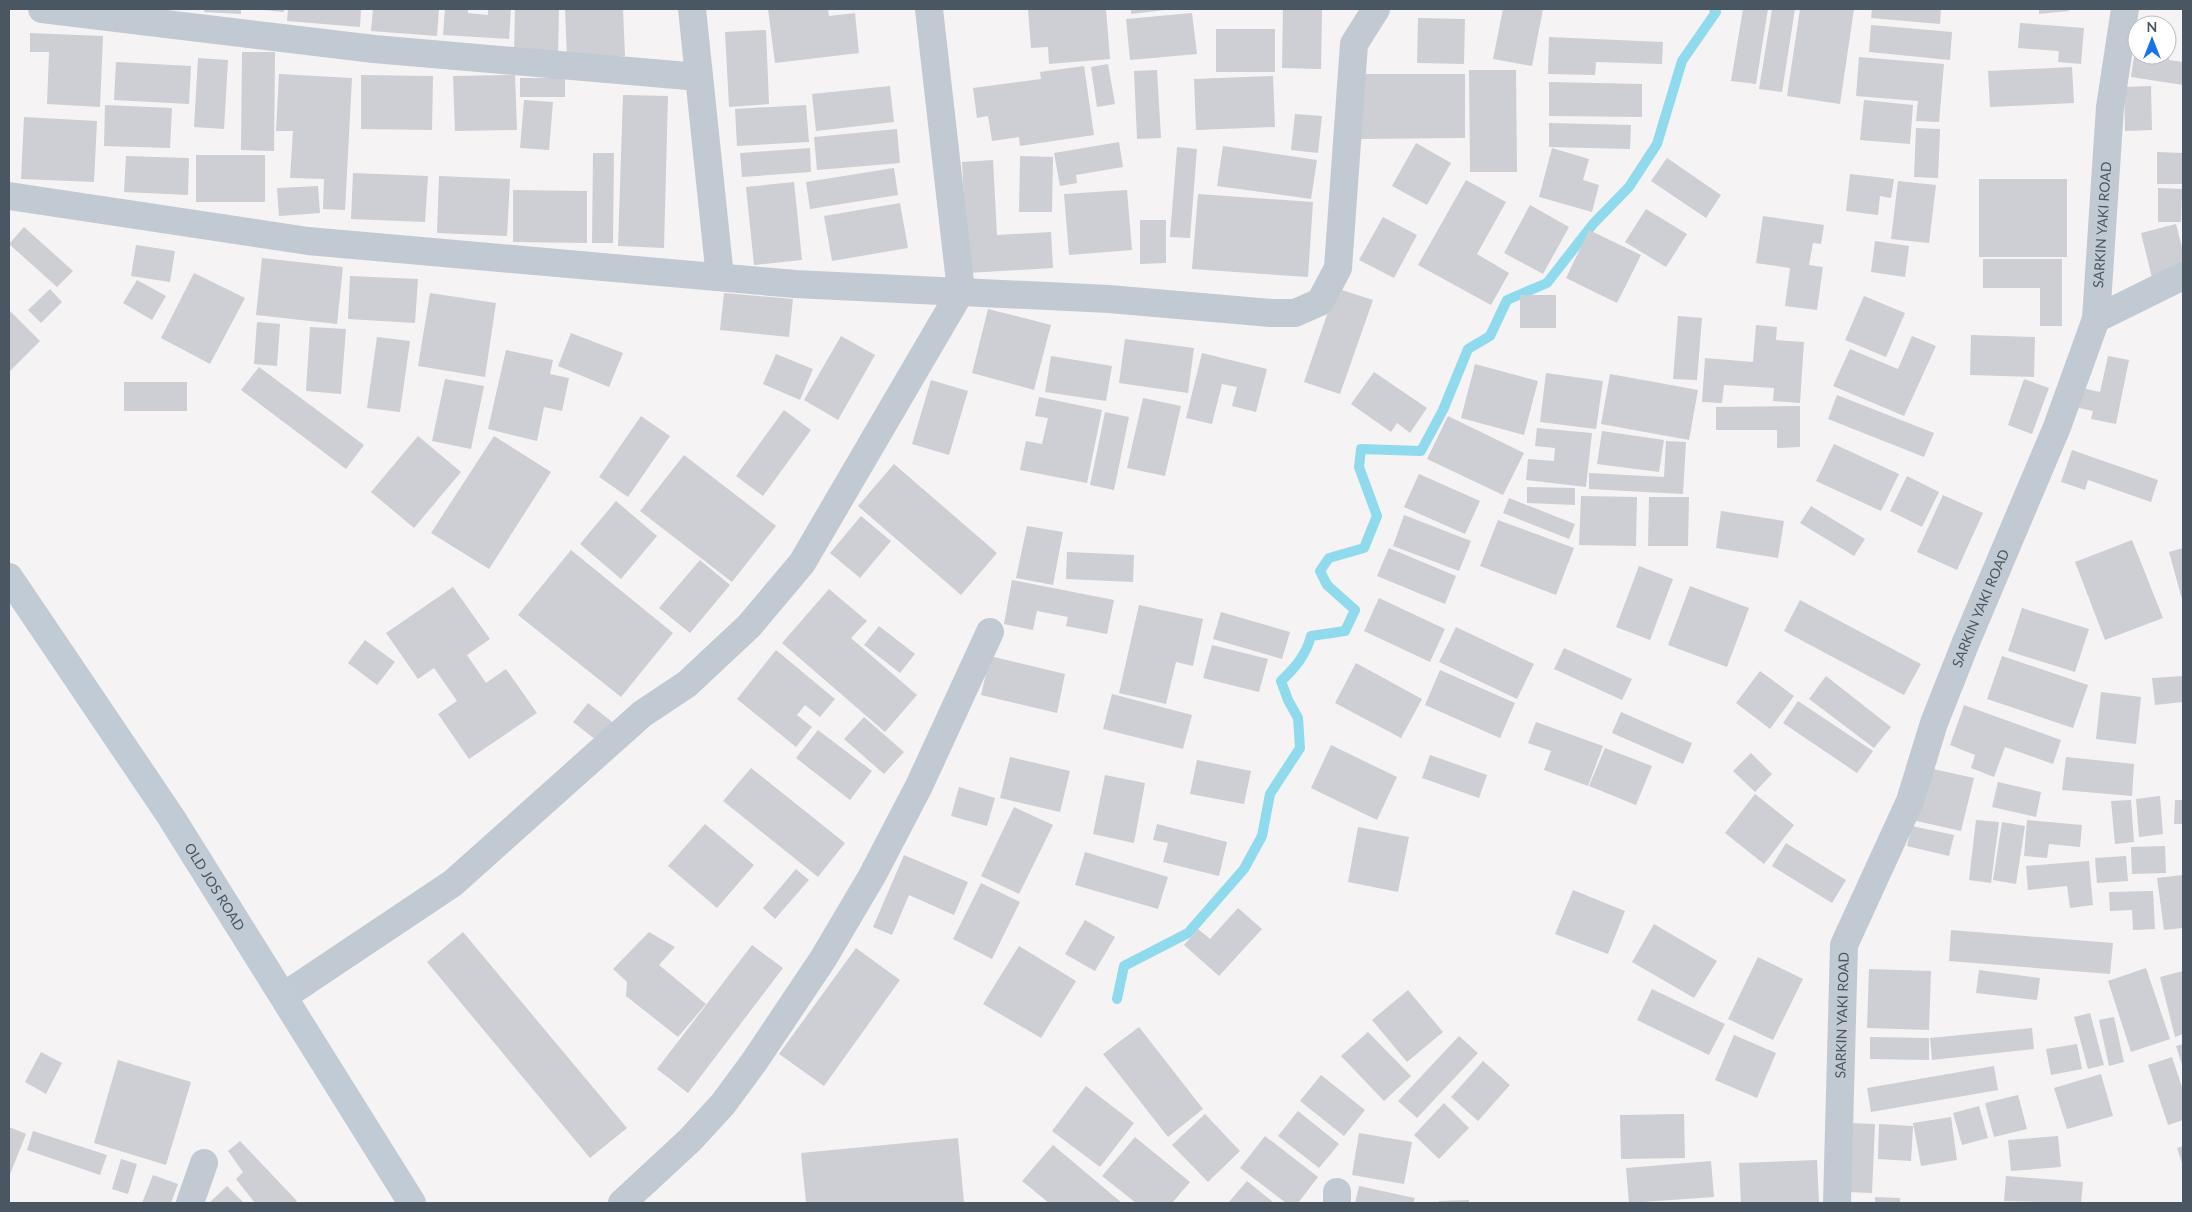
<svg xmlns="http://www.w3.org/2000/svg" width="2192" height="1212" viewBox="0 0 2192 1212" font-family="Lato,sans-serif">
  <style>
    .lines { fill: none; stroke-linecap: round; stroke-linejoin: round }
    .stream { stroke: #90daee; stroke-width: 10 }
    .building { fill: #cdcfd5 }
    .street { stroke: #c1cad2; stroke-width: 28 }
    .secondary { stroke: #c1cbd6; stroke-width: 28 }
    .labels { text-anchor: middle; stroke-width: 4; stroke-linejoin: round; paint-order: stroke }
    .street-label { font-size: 14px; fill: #4a5661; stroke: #fff }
  </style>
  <rect width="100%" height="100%" fill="#f5f3f3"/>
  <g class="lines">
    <path class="stream" d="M1117,999L1124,966L1188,933L1244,869L1262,836L1270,794L1300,748L1298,718L1288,700L1281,681C1295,668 1306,655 1311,636L1345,631L1355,610L1327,585L1320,571L1329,558L1364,548L1377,516L1359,467L1361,449L1421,451L1443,410L1468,349L1490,336L1507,300L1547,283L1593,224L1629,187L1657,144L1682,61L1716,12L1714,9"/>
  </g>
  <path class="building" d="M205,9H241V14L204,12Z
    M251,9H284V12Z
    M288,9H361L360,27L287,21Z
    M373,9H439L437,36L371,31Z
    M445,9H468V13L488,15V9H511L509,39L443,35Z
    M515,9H559L558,55L514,54Z
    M565,9H623L625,56L567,57Z
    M768,9H828L829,16L855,13L859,53L775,63Z
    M1035,9H1106L1110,59L1049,64L1048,47L1031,48L1028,10Z
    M1131,9H1165V10L1131,14Z
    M1283,9H1322L1321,69L1282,68Z
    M1503,9H1543L1532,66L1493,59Z
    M1743,9H1768L1756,84L1731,81Z
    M1772,9H1795L1782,92L1759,89Z
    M1800,9H1854L1840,104L1787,96Z
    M1872,9H1941L1940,24L1871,18Z
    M2039,9H2068L2069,11L2039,14Z
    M1192,13L1197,54L1130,60L1126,19Z
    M1418,18L1465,19L1464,64L1417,63Z
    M2020,23L2084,28L2081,64L2058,62L2059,51L2018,48Z
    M1871,25L1952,32L1950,60L1869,52Z
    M1216,29H1275V72H1216Z
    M766,30L769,104L729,107L725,32Z
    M30,33L103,36L100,107L47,104L49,52H30Z
    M1549,37L1663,42L1662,64L1596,62L1595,75L1548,74Z
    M2167,40H2172L2169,60L2183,62V85L2131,77L2136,43L2137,55H2167Z
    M242,52H275L274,151L241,150Z
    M1859,57L1944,64L1939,122L1916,121L1918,101L1856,96Z
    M198,58L228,60L224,129L194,127Z
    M116,62L191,66L189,104L114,100Z
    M1108,64L1115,104L1097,107L1091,67Z
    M1084,66L1094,135L1020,146L1019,137L992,141L988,116L977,118L973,88L1041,79L1040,72Z
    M2072,67L2074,103L1990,107L1988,71Z
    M1157,70L1161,138L1137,139L1134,71Z
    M1469,70H1516L1517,172H1470Z
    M279,74L352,78L345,210L323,209L324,179L290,178L293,131H276Z
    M1360,74H1465V138L1360,139Z
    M361,75L433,76L432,130L361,129Z
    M515,75L517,130L455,131L453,76Z
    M1273,76L1275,127L1196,130L1194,79Z
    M520,78H565V97H520Z
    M1549,82L1642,84V117L1549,116Z
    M890,86L894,122L816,131L812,94Z
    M2151,86L2152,130L2125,131L2124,87Z
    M623,95L668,96L664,248L618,246Z
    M524,100L553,102L549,150L520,148Z
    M1864,100L1913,105L1910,144L1860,140Z
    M105,105L172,108L170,148L104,146Z
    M806,105L809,142L737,146L735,109Z
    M1295,114L1322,116L1318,153L1291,150Z
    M24,117L97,121L94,182L21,179Z
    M1549,123L1631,125L1630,149L1549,147Z
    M1916,128L1940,129L1938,178L1914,177Z
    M897,129L900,163L817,170L814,137Z
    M1119,142L1123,167L1076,175L1077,183L1060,186L1054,153Z
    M1416,143L1451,163L1427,205L1392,186Z
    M1223,146L1317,160L1311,199L1217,186Z
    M1177,147L1197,149L1190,238L1170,237Z
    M810,148L811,172L742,177L740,153Z
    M1552,148L1589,159L1583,180L1599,185L1592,212L1539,197Z
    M2157,152L2183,153V184H2157Z
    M593,153H614L613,243H592Z
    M196,155H265V202H196Z
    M126,156L189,158L188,195L124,192Z
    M1020,156L1053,157L1052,212H1019Z
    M1667,158L1721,195L1706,218L1651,181Z
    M993,160L997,235L1051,232L1053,268L968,273L962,162Z
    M894,168L898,195L810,209L806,182Z
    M353,173L428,176L425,222L351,219Z
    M1850,174L1894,179L1891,198L1880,196L1878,215L1846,211Z
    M439,176L510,179L507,236L437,233Z
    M1979,179H2067V257H1979Z
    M1466,180L1506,202L1477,254L1509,273L1491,305L1418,265Z
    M1898,181L1936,185L1929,243L1891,239Z
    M794,182L802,260L754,265L746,187Z
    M318,186L320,213L279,216L277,188Z
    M2158,188L2182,189L2181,222H2158Z
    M513,190L587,191V243L513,242Z
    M1127,190L1132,250L1069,255L1064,194Z
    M1198,194L1313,202L1308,277L1192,269Z
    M900,203L908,248L832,261L824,216Z
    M1530,205L1569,227L1543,274L1504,253Z
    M1646,209L1687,234L1666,267L1625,242Z
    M1763,216L1824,225L1821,244L1813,243L1809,265L1823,267L1817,310L1785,306L1790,268L1756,263Z
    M1383,217L1417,235L1394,278L1359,260Z
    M1140,220H1166V263L1140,264Z
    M2176,224L2183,251V270L2152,278L2141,233Z
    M24,227L73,271L57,287L9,244Z
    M1589,230L1641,255L1617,303L1566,278Z
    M1875,241L1909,246L1905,277L1871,272Z
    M136,245L175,251L170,282L131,276Z
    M262,258L343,267L337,324L256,315Z
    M1983,259H2062V326H2040V288H1983Z
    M194,273L245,298L210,364L161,338Z
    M350,276L418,279L415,323L348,319Z
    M137,280L166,296L152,320L123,303Z
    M1336,288L1373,300L1340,394L1304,382Z
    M50,289L62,302L41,323L28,310Z
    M430,293L496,303L485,377L418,366Z
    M724,293L793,299L789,337L720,330Z
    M1520,295H1556V328H1520Z
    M1864,296L1905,313L1886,357L1845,340Z
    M988,309L1051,325L1034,390L972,373Z
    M9,310L40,341L9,372Z
    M1678,316L1702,318L1697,380L1673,379Z
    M257,322L280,324L277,366L254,364Z
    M1756,325L1777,327L1776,340L1804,342L1800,403L1773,401L1774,388L1724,385L1722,403L1702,402L1705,358L1753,362Z
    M310,327L346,329L341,394L306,391Z
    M571,333L623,353L609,387L558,366Z
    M1971,335L2035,337L2034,377L1970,375Z
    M841,336L875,355L838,420L804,400Z
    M1912,336L1936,346L1904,416L1833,386L1850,349L1898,369Z
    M377,337L410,341L400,412L367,408Z
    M1125,339L1194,348L1188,393L1119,383Z
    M506,350L553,360L550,374L569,378L562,411L544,407L537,441L488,429Z
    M1202,353L1267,369L1256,412L1232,406L1237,387L1222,384L1212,424L1186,418Z
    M776,354L813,369L800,400L763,384Z
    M1051,356L1112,366L1106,401L1045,392Z
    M2108,356L2129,360L2116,424L2091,419L2093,411L2079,408L2082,388L2100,392Z
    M1475,364L1538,381L1524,435L1461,418Z
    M259,367L364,445L346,469L241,390Z
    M1374,372L1427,408L1410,433L1397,423L1391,432L1351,404Z
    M1546,373L1603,381L1596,429L1540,422Z
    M1610,374L1698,390L1689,440L1601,424Z
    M445,379L484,386L471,449L432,441Z
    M2024,379L2049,388L2032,434L2008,425Z
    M931,380L968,391L949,455L912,444Z
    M124,382H187V411H124Z
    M1837,395L1934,433L1924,457L1828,419Z
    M1039,397L1102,410L1087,483L1020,470L1026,441L1042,444L1048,418L1035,416Z
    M1143,398L1181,406L1165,476L1127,468Z
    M1800,406V447L1777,448V430H1716V407Z
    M784,410L811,430L763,496L736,476Z
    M1105,412L1129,417L1114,490L1090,485Z
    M641,416L670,436L628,497L599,477Z
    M1448,416L1524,453L1503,495L1427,459Z
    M1537,428L1592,433L1586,487L1526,480L1528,459L1554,461L1555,448L1535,446Z
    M1602,431L1664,440L1659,472L1597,464Z
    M418,436L461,472L414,528L371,492Z
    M494,436L551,472L489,569L431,533Z
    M1666,441L1686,442L1683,494L1589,489V473L1664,477Z
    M1834,444L1899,474L1881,511L1816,481Z
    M2072,450L2158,480L2151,502L2088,480L2085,490L2061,482Z
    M684,455L776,526L732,582L640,511Z
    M894,464L997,553L961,595L858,506Z
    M1419,474L1480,501L1465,534L1404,507Z
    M1907,476L1939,492L1922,527L1890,511Z
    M1527,487L1575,488V505L1527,503Z
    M1943,495L1983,513L1957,570L1917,552Z
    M1581,496L1637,497L1636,546L1579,545Z
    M1649,497H1689L1688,546H1648Z
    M1509,498L1575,524L1569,539L1503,513Z
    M616,501L657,536L621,579L580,544Z
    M1811,506L1865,539L1854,556L1800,523Z
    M1721,511L1784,521L1778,558L1716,548Z
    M1404,515L1471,541L1459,571L1393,546Z
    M861,516L891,541L860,578L830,553Z
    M1498,520L1574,548L1556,595L1480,566Z
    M1027,526L1063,532L1053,585L1016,578Z
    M2132,540L2163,618L2105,640L2075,562Z
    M1389,548L1456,576L1445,604L1377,576Z
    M2183,548V603L2169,552Z
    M571,550L673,633L621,697L518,615Z
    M1067,552L1134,555L1133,582L1066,579Z
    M700,560L730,585L690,633L659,608Z
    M1639,566L1673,579L1650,640L1616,627Z
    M1012,580L1114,600L1107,634L1066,626L1068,617L1037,611L1033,630L1004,624Z
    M1690,586L1749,608L1727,667L1668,645Z
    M453,587L490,639L467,655L486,683L506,669L537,713L469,759L438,714L457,701L434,668L418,679L386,633Z
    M829,589L867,621L851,638L917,695L885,732L782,643Z
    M1379,598L1445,629L1430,662L1364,631Z
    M1800,600L1921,664L1904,695L1784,631Z
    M1139,605L1203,619L1193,666L1176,662L1166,704L1119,693Z
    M2022,608L2089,629L2075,672L2008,651Z
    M1221,612L1290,632L1282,659L1213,639Z
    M879,626L915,654L900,673L864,645Z
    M1456,627L1534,664L1517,699L1439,662Z
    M365,640L395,662L377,685L348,663Z
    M1212,645L1268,659L1259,692L1203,678Z
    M1564,648L1632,679L1622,700L1554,669Z
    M776,650L835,699L820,717L805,705L797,715L812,727L796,747L737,699Z
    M990,656L1065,674L1057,713L981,695Z
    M2002,656L2088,685L2073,728L1987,699Z
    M1356,663L1422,699L1401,738L1335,703Z
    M1440,670L1515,703L1500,738L1425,705Z
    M1760,671L1794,696L1770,729L1736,703Z
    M1826,676L1891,727L1874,748L1809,699Z
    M2183,676V702L2155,705L2152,678Z
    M2101,692L2141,697L2136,744L2096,739Z
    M1112,694L1192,715L1183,749L1103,729Z
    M1798,701L1873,751L1857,773L1783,723Z
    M588,703L620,728L605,747L573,722Z
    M1964,705L2061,740L2053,764L2005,747L1994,777L1971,768L1975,755L1950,745Z
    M1621,712L1692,743L1683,764L1612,733Z
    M864,717L904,752L884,774L844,739Z
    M1536,722L1603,746L1588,786L1544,770L1551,751L1528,743Z
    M818,730L872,771L850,800L796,758Z
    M1331,745L1397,777L1377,820L1311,788Z
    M1605,748L1652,766L1636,805L1589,786Z
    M1751,753L1772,774L1755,792L1733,771Z
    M1430,755L1487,775L1479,798L1422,778Z
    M1010,757L1070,771L1060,812L1000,798Z
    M2066,757L2134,764L2132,796L2062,790Z
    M1197,760L1251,771L1244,804L1190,794Z
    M1924,767L1974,778L1961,831L1912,820Z
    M751,768L845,843L818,877L723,801Z
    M1105,775L1145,783L1134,843L1093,834Z
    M1998,782L2041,792L2036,817L1992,807Z
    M959,787L995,798L987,826L951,816Z
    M1755,794L1794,825L1764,864L1725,833Z
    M2160,796L2163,834L2139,837L2136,799Z
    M2131,800L2134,842L2115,844L2111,801Z
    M2175,800H2183V824H2174Z
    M1014,807L1053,825L1019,894L981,876Z
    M1976,820L1999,822L1991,883L1969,880Z
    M2027,820L2082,825L2080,847L2049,844L2047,858L2024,856Z
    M2002,822L2025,826L2016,884L1993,880Z
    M705,824L754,865L717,908L668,866Z
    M1157,824L1227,842L1219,876L1163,862L1168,843L1153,840Z
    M1912,826L1954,835L1949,856L1907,846Z
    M1358,827L1409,837L1398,892L1348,882Z
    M1786,843L1846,880L1832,903L1772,866Z
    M2165,846L2166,873L2132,874L2131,847Z
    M1085,852L1168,877L1158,909L1075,885Z
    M904,855L968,882L954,915L909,895L892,935L873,927Z
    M2126,856L2128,881L2097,883L2095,858Z
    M2089,861L2093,905L2070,908L2067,886L2028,890L2026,866Z
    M796,869L809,880L775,919L763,908Z
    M2183,875V928L2164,930L2157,878Z
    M981,883L1020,902L992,959L953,939Z
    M1573,890L1625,911L1608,954L1555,934Z
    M2153,891L2155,929L2133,930L2132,910L2110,911L2109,892Z
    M1238,908L1262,929L1219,976L1184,945L1198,929L1210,939Z
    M1085,920L1115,937L1095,971L1065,954Z
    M1654,924L1717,961L1694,998L1632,962Z
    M1951,930L2113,943L2110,974L1949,961Z
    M463,932L627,1128L590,1158L427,962Z
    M649,932L675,947L659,965L706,1004L678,1037L626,996L627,982L613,969Z
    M752,945L783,968L688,1093L657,1069Z
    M1019,946L1076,981L1041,1038L983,1004Z
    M856,948L900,980L824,1086L779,1054Z
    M1758,957L1803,979L1773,1040L1728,1019Z
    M2146,968L2170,1039L2131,1052L2108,981Z
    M1869,969L1931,971L1929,1030L1867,1028Z
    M1979,970L2040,978L2037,1000L1976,993Z
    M2183,971V1034L2175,1037L2160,977Z
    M1652,989L1725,1024L1709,1055L1637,1020Z
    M1408,990L1443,1032L1407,1062L1372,1020Z
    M2090,1013L2104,1065L2088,1069L2074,1017Z
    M2114,1017L2124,1062L2109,1066L2099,1020Z
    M1139,1027L1203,1109L1168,1137L1103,1054Z
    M2032,1028L2034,1049L1932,1060L1930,1038Z
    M1368,1032L1411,1076L1384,1101L1341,1056Z
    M1734,1035L1776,1053L1757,1098L1715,1080Z
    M1459,1036L1478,1053L1417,1118L1398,1101Z
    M1870,1037L1929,1038V1060L1870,1059Z
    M2077,1044L2082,1069L2051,1075L2046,1049Z
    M2183,1044V1068L2176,1046Z
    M41,1052L62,1063L46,1094L25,1082Z
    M2172,1057L2183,1090V1120L2168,1125L2148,1065Z
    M118,1060L191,1082L166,1165L94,1143Z
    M1483,1061L1510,1085L1478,1121L1451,1097Z
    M1994,1066L1998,1090L1871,1112L1867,1088Z
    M2101,1074L2113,1116L2067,1129L2054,1088Z
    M1321,1075L1365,1110L1344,1136L1300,1101Z
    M1086,1086L1134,1123L1100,1167L1052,1131Z
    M2018,1095L2027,1129L1994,1137L1985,1103Z
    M1444,1103L1469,1128L1439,1159L1414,1135Z
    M1979,1106L1988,1138L1962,1145L1953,1113Z
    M1298,1111L1339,1144L1319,1168L1278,1136Z
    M1205,1114L1240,1151L1208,1182L1172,1145Z
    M1684,1114L1685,1158L1621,1159L1620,1115Z
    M1951,1117L1957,1160L1921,1166L1913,1123Z
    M1850,1123L1875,1124L1872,1193L1847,1192Z
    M1879,1124L1913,1126L1911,1161L1878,1159Z
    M9,1127L26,1134L9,1177Z
    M33,1131L107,1155L100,1175L27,1150Z
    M1359,1133L1412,1142L1404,1184L1352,1175Z
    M1265,1136L1318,1177L1298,1203H1286L1240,1168Z
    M2058,1136L2061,1167L2011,1171L2008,1140Z
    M1135,1137L1190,1182L1172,1203H1136L1102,1176Z
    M958,1138L964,1203H806L801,1153Z
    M240,1141L297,1201L294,1203H255L236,1179L243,1172L228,1151Z
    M1053,1145L1122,1203H1049L1022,1181Z
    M2183,1146V1166L2177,1148Z
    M121,1159L137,1164L128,1194L112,1189Z
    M1817,1160L1819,1203H1741L1739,1163Z
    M1711,1161L1714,1197L1629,1203L1626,1168Z
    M153,1175L178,1184L171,1203H142Z
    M2006,1176L2083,1182L2081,1203L2004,1201Z
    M1247,1181L1274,1203H1228Z
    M227,1186L244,1203H209Z
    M1359,1186L1415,1198L1413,1203H1355Z
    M1875,1197L1900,1198V1203H1875Z
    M1469,1200V1203H1439V1201Z"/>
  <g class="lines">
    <g class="street">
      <path d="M42,9L374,49L699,77"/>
      <path d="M692,9L720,277"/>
      <path d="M9,196L308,241L795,284L1109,299L1271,313H1295L1320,302L1338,268L1354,44L1376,9"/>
      <path d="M2096,319L2183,276"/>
      <path d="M284,996L453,883L642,714L687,684L749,626L802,563L961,291L929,9"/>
      <path d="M190,1203L204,1163"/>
      <path d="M622,1203L690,1140L723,1104L754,1062L823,959L872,876L919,786L990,632"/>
      <path d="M1337,1203V1192"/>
      <path id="s1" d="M1837,1203L1844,945L1910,801L1934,723L1966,642L2057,427L2096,319L2110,107L2125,9"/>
    </g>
    <path class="secondary" id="s2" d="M9,577L171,817L412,1203"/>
  </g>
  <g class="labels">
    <g class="street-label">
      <text dy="5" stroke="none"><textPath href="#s1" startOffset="1028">SARKIN YAKI ROAD</textPath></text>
      <text dy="5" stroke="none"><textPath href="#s1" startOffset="622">SARKIN YAKI ROAD</textPath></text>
      <text dy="5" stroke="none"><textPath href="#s2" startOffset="372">OLD JOS ROAD</textPath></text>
      <text dy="5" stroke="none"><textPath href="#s1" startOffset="188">SARKIN YAKI ROAD</textPath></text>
    </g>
  </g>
  <rect width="2192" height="1212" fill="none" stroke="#4a5661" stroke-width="20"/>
  <g transform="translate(2152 40)"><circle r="24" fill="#ffffff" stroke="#b7bbc0"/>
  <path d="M0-4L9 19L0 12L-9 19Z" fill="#1a73e8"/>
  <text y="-8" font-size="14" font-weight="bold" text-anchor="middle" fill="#4a5661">N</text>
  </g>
</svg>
